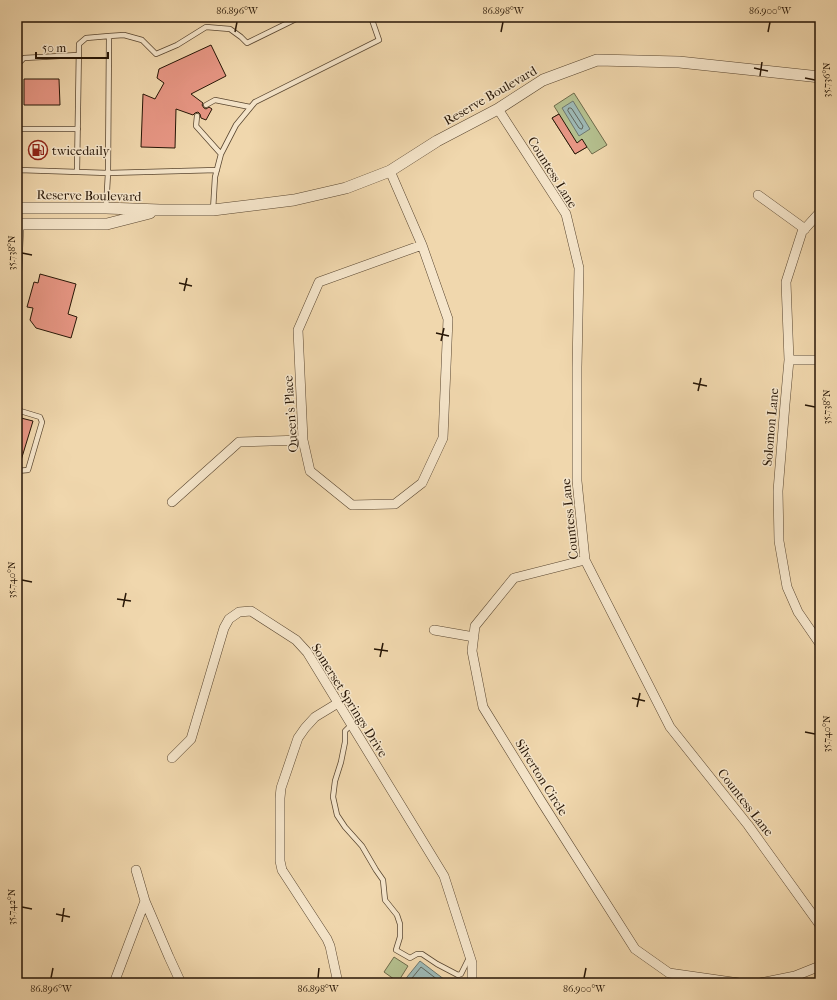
<svg xmlns="http://www.w3.org/2000/svg" width="837" height="1000" viewBox="0 0 837 1000" font-family="'IM FELL French Canon',serif">
  <style>
    .green { fill: #b4bf8e; stroke: #6e6a4a }
    .water { fill: #9db7b3; stroke: #6e776e }
    .lines { fill: none; stroke-linecap: round; stroke-linejoin: round }
    .shore { stroke: #62665c; stroke-width: 1 }
    .building { fill: #e79684; stroke: #271606 }
    .service-casing { stroke: #594630; stroke-width: 6 }
    .minor-casing { stroke: #594630; stroke-width: 10 }
    .tertiary-casing { stroke: #594630; stroke-width: 12 }
    .service { stroke: #f5e5ca; stroke-width: 4.5 }
    .minor { stroke: #f5e5ca; stroke-width: 9 }
    .tertiary { stroke: #f5e5ca; stroke-width: 11 }
    .ticks { fill: none; stroke: #271606; stroke-width: 1.5 }
    .labels { text-anchor: middle; stroke-width: 3; stroke-linejoin: round; paint-order: stroke }
    .street-label { font-size: 13px; fill: #271606; stroke: #f5e5ca }
    .poi-label { font-size: 13px; fill: #271606; stroke: #f5e5ca; text-anchor: start }
    .neatline { fill: none; stroke: #271606; stroke-width: 1.5 }
    .ticks-label { font-size: 10px; text-anchor: middle; fill: #271606 }
  </style>
  <rect width="100%" height="100%" fill="#f0d7ad"/>
  <filter id="stains"><feTurbulence type="fractalNoise" baseFrequency=".005" numOctaves="4"/><feColorMatrix values="0 0 0 0 .2 0 0 0 0 .09 0 0 0 0 .02 0 0 0 .5 -.17"/></filter>
  <radialGradient id="worn" r=".72"><stop offset=".6" stop-color="#630" stop-opacity="0"/><stop offset="1" stop-color="#630" stop-opacity=".3"/></radialGradient>
  <path class="green" d="M574,93L607,145L592,154L587,147L575,154L552,118L559,114L554,106Z
    M394,957L408,966L398,982L384,972Z"/>
  <path class="water" d="M573,101L590,129L579,136L562,108Z
    M420,961L449,983L403,982Z"/>
  <g class="lines">
    <path class="shore" d="M569,108H571L572,109L583,126L582,129H581L579,128L568,111Z
      M408,983L421,967L442,983"/>
  </g>
  <path class="building" d="M211,45L226,76L191,94L203,103L202,105L204,108L206,109L209,107L212,109L206,120L201,118L200,114L198,112L195,113L193,115L176,109L175,148L141,147L143,94L155,99L164,83L157,78L159,69Z
    M24,79H59L60,105H24Z
    M559,114L577,143L582,139L587,147L575,154L552,118Z
    M40,274L76,284L68,314L77,317L71,338L36,328L30,320L33,308L27,307L34,282L38,283Z
    M17,417L33,421L19,467H17Z"/>
  <g class="lines">
    <g class="service-casing">
      <path id="service" d="M17,65L24,58L78,55
        M206,105L215,100L250,107
        M197,116L196,126L221,154
        M17,129H78
        M77,172L79,44L86,38L109,36
        M18,208L19,170L108,173L217,170
        M106,208L108,173L109,36L124,35L142,40L156,54L177,45L206,27L230,29L241,37L247,43L300,17
        M213,210L215,177L221,154L236,125L255,102L379,40L371,17
        M17,410L40,417L42,422L28,470L17,471
        M351,725L345,731V742L341,762L335,781L333,797L337,815L345,827L362,846L376,870L383,880L385,900L397,915L400,924V937L396,950L410,958L417,954H422L437,964L458,975L461,974L469,958"/>
    </g>
    <g class="minor-casing">
      <path id="minor" d="M498,109L566,214L579,268L577,367V481L585,560L670,727L748,825L820,925
        M390,171L422,245L448,319L443,438L422,483L395,504L352,505L310,471L303,440L298,330L319,282L422,245
        M758,195L805,229
        M820,212L802,232L786,282L789,360L785,404L778,491L779,541L787,587L798,612L820,644
        M17,272L19,224
        M789,360H820
        M172,502L239,442L303,440
        M585,560L514,578L475,626L472,651L483,707L541,801L635,949L669,973L739,983
        M434,630L474,637
        M338,703L315,717L305,728L298,738L281,788L280,798V861L282,870L327,939L330,946L338,983
        M172,758L191,739L224,628L229,619L239,612L251,611L296,640L307,652L444,876L472,963V983
        M136,870L145,901L169,957L181,983
        M114,983L145,901
        M760,983L795,976L820,966"/>
    </g>
    <g class="tertiary-casing">
      <path id="tertiary" d="M17,208H106L160,210H213L294,200L346,188L390,171L437,141L498,109L543,80L597,60L679,62L820,77
        M17,224H107L150,213"/>
    </g>
    <use href="#service" class="service"/>
    <use href="#minor" class="minor"/>
    <use href="#tertiary" class="tertiary"/>
  </g>
  <path class="ticks" d="M235,32L237,22M501,32L503,22M768,32L770,22M754,68L768,71M760,76L762,62M805,78L815,80M22,253L32,255M179,283L192,286M184,291L187,278M436,333L449,336M441,341L444,328M693,383L707,386M698,391L701,378M805,405L815,407M22,580L32,582M117,599L131,601M123,607L126,593M374,649L388,651M380,657L383,643M632,698L645,701M637,707L640,693M805,732L815,734M22,907L32,909M56,914L70,917M62,922L64,908M51,978L53,968M318,978L319,968M584,978L586,968"/>
  <defs>
    <g id="fuel-ring" transform="scale(1)"><circle r="9.5" fill="#f5e5ca" stroke="#8f2418" stroke-width="1.5"/><path d="M-5.5-6h7V0h2V4h1.3V-2.5L3-4.5l.8-.8L6-3V5H2.5V1h-1V6h-7ZM-4.2-4.7v3.2H.2V-4.7Z" fill="#8f2418"/></g>
  </defs>
  <g fill-rule="evenodd">
    <use href="#fuel-ring" x="38" y="150"/>
  </g>
  <g class="labels">
    <g class="street-label">
      <text transform="translate(490 95) rotate(-30)" y="5">Reserve Boulevard</text>
      <text transform="translate(553 172) rotate(58)" y="5">Countess Lane</text>
      <text transform="translate(89 195) rotate(1)" y="5">Reserve Boulevard</text>
      <text transform="translate(290 414) rotate(-94)" y="5">Queen's Place</text>
      <text transform="translate(770 427) rotate(-85)" y="5">Solomon Lane</text>
      <text transform="translate(569 519) rotate(-96)" y="5">Countess Lane</text>
      <text transform="translate(350 700) rotate(58)" y="5">Somerset Springs Drive</text>
      <text transform="translate(542 777) rotate(58)" y="5">Silverton Circle</text>
      <text transform="translate(746 802) rotate(52)" y="5">Countess Lane</text>
    </g>
    <g class="poi-label">
      <text x="52" y="155">twicedaily</text>
    </g>
  </g>
  <rect width="837" height="1000" fill="none" stroke="#f0d7ad" stroke-width="44"/>
  <path d="M36 52v6h72v-6" fill="none" stroke="#271606" stroke-width="2"/>
  <text x="42" y="52" font-size="12" fill="#271606" stroke="#f5e5ca" stroke-width="3" paint-order="stroke">50 m</text>
  <rect x="22" y="22" width="793" height="956" class="neatline"/>
  <g class="ticks-label">
    <text x="237" y="14">86.896°W</text>
    <text x="503" y="14">86.898°W</text>
    <text x="770" y="14">86.900°W</text>
    <text transform="translate(826 80) rotate(-90)" y="4">35.736°N</text>
    <text transform="translate(11 253) rotate(-90)" y="4">35.738°N</text>
    <text transform="translate(826 407) rotate(-90)" y="4">35.738°N</text>
    <text transform="translate(11 580) rotate(-90)" y="4">35.740°N</text>
    <text transform="translate(826 734) rotate(-90)" y="4">35.740°N</text>
    <text transform="translate(11 907) rotate(-90)" y="4">35.742°N</text>
    <text x="51" y="992">86.896°W</text>
    <text x="318" y="992">86.898°W</text>
    <text x="584" y="992">86.900°W</text>
  </g>
  <rect width="100%" height="100%" filter="url(#stains)"/>
  <rect width="100%" height="100%" fill="url(#worn)"/>
</svg>
